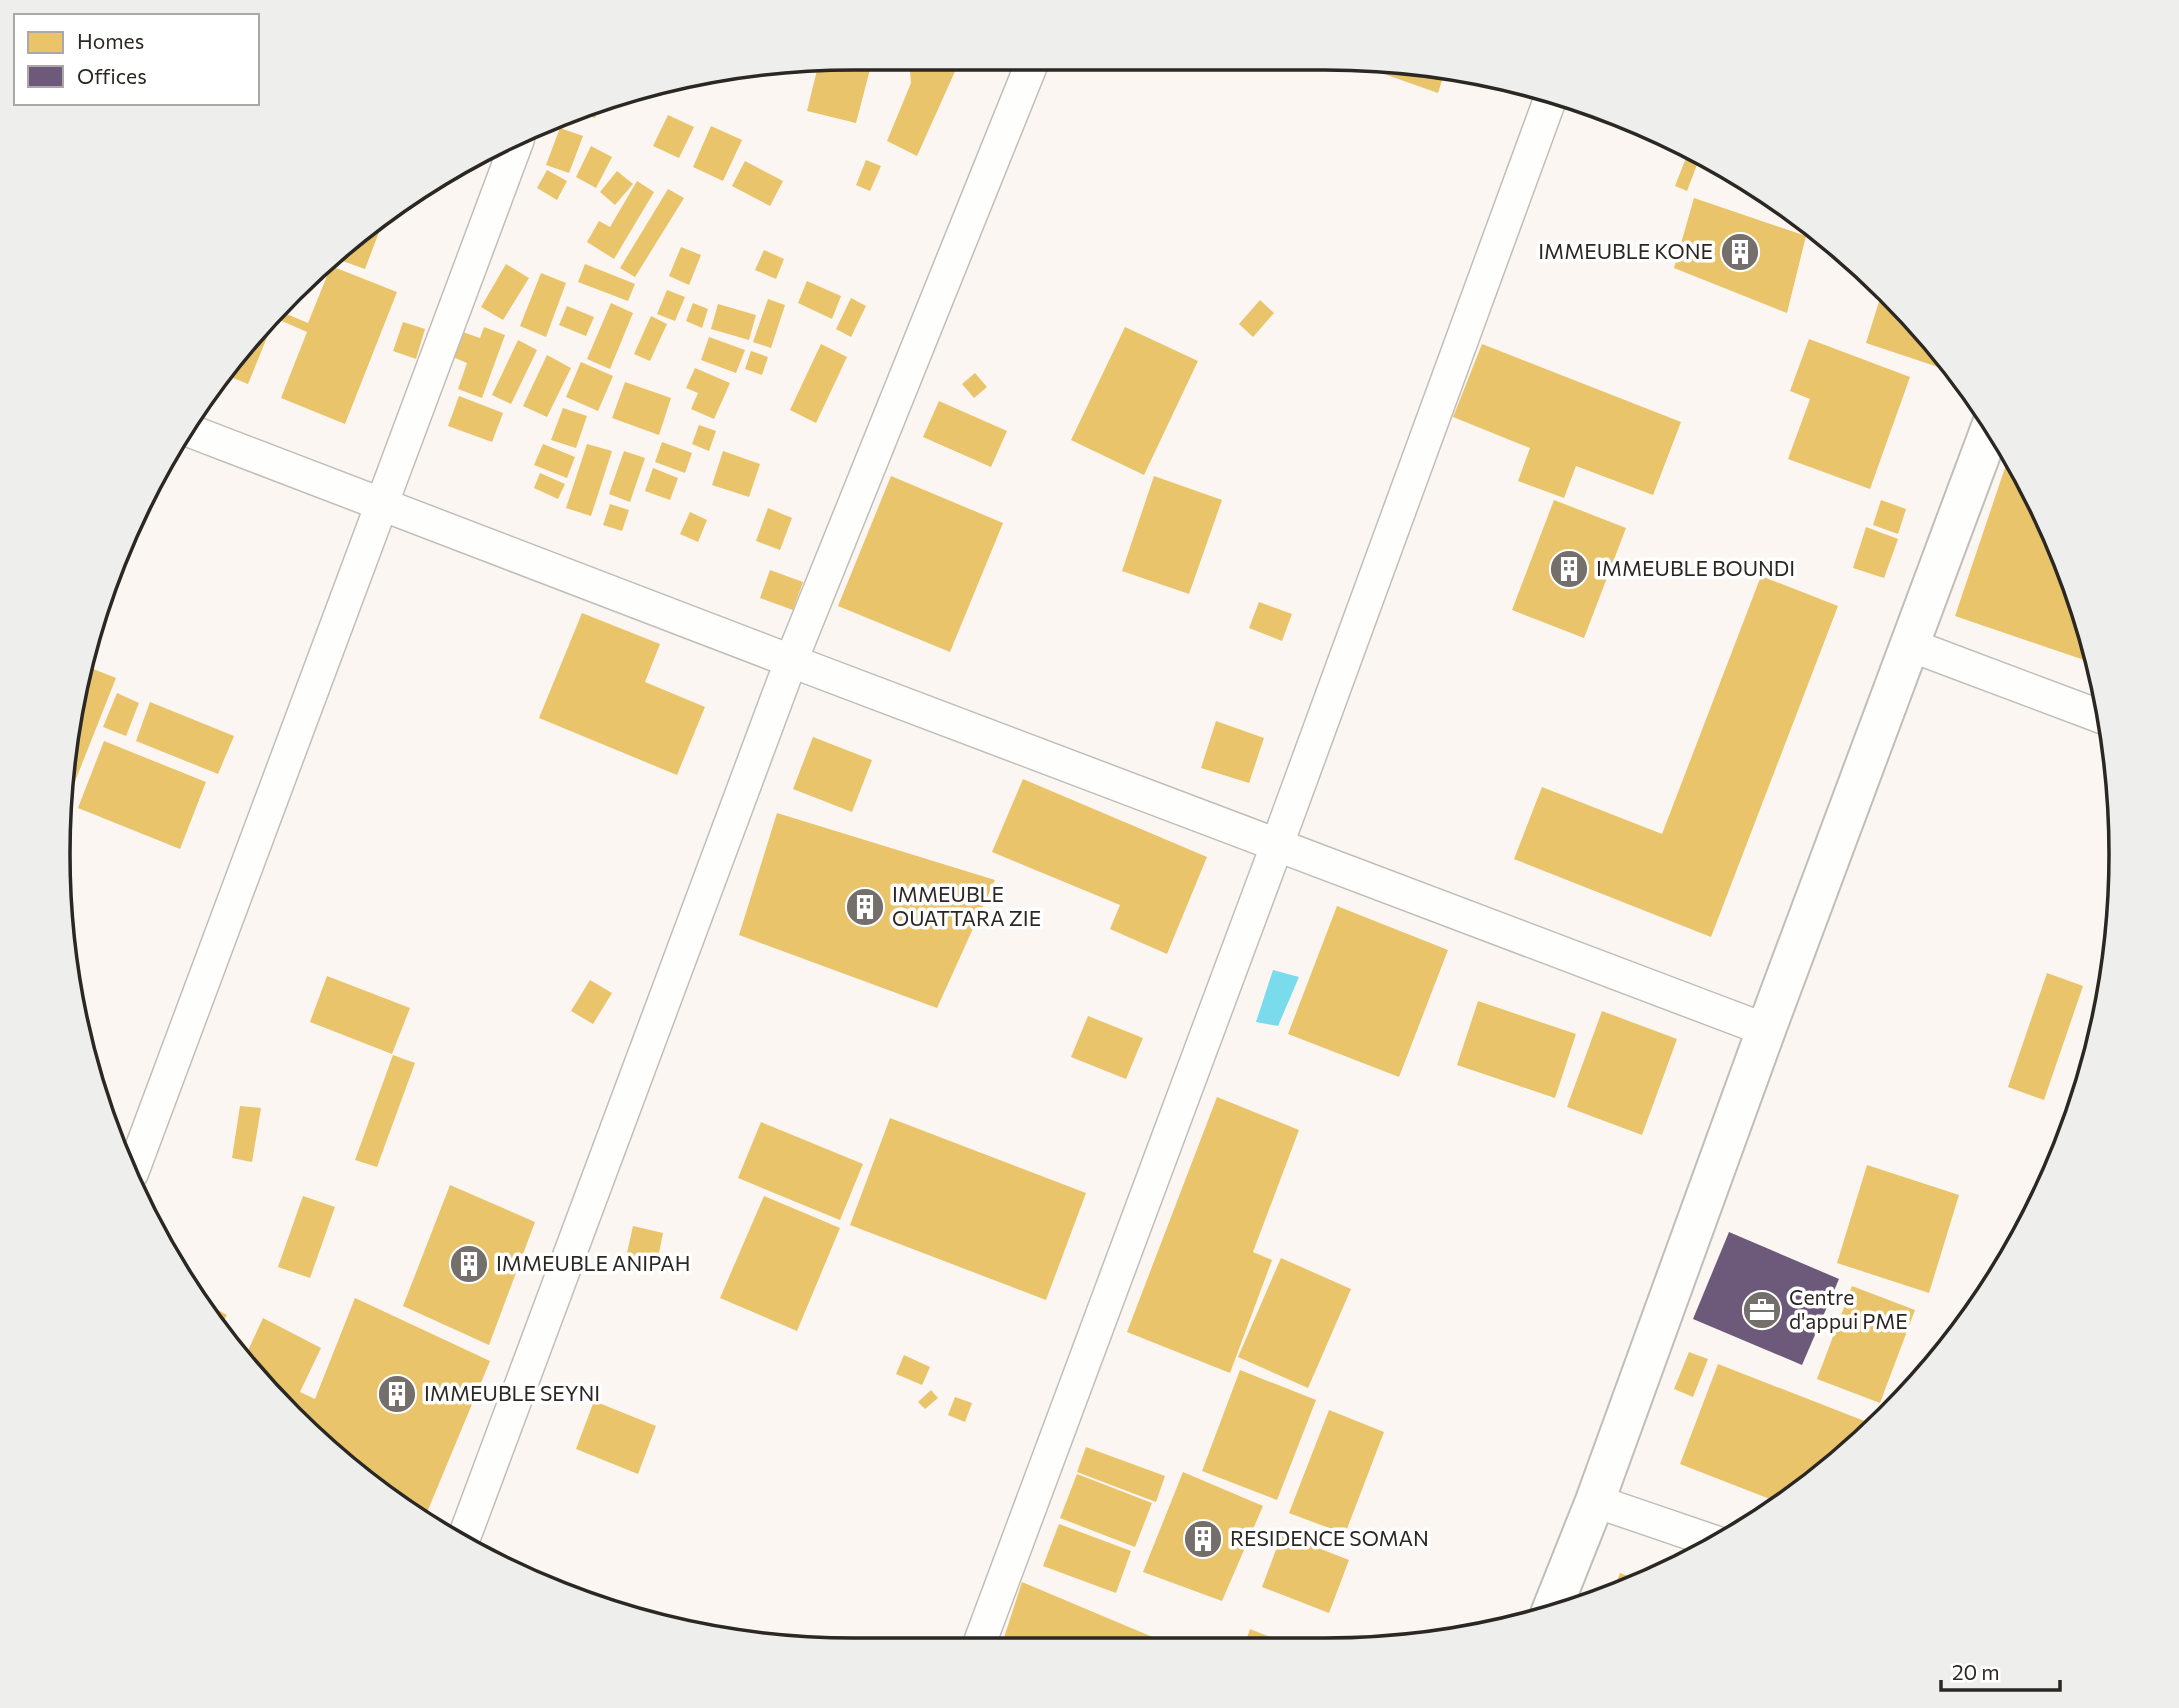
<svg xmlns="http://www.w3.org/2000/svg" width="2179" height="1708" viewBox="0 0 2179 1708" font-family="Commissioner,sans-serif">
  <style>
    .water { fill: #79dbec }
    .homes { fill: #e9c46a }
    .offices { fill: #6d597a }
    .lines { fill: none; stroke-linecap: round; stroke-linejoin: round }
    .minor-casing { stroke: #c1bdb9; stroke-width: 35 }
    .tertiary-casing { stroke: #c1bdb9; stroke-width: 42 }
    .minor { stroke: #fefefd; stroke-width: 32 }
    .tertiary { stroke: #fefefd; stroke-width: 38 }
    .labels { text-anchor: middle; stroke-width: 7; stroke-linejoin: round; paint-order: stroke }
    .poi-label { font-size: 21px; fill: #2b2723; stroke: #fff; text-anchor: start }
    .rim { fill: none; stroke: #2b2723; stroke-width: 3.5 }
  </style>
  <rect width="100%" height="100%" fill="#fbf6f1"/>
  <path class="water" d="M1273,970L1299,977L1278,1026L1256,1022Z"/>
  <path class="homes" d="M854,58H873L856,123L807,111L819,62Z
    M909,58H961L917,156L887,141L911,83Z
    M1373,59L1417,67L1443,77L1438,93L1370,69Z
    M599,105L595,118L581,113L587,110Z
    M668,115L694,127L679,158L653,146Z
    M711,126L742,140L723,181L693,167Z
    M560,128L583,136L569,173L546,165Z
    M591,146L612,157L596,188L576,177Z
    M1686,158L1698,162L1687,191L1675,186Z
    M866,160L881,166L870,191L856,185Z
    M745,161L783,181L770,206L732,186Z
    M547,170L567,181L557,200L537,188Z
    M617,171L633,184L615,205L600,192Z
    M637,181L654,192L614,259L587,242L599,221L610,227Z
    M668,189L684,198L635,277L620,268Z
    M1694,198L1806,236L1787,313L1674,268Z
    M384,219L365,269L334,258Z
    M681,247L701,255L689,285L669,276Z
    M764,250L784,259L776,279L755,270Z
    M506,264L529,278L503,320L481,307Z
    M585,264L635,284L628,301L578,282Z
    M331,266L397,292L345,424L281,398L307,332L275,318L248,384L226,375L277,310L308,323Z
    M541,273L566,283L546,337L520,326Z
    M807,281L841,296L832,319L798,303Z
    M1883,289L1924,329L1942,355L1938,367L1866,343Z
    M667,290L685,297L675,321L657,314Z
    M851,298L866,306L851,337L836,329Z
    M768,299L785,305L771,348L753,342Z
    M1260,300L1274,313L1253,337L1239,324Z
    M611,303L633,313L610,369L587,359Z
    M693,303L708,309L702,328L686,321Z
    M718,304L756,315L749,340L711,329Z
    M567,306L594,317L586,336L559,325Z
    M651,316L667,324L650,361L634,354Z
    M403,322L425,329L416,359L393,351Z
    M484,327L505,335L482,398L458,389L467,363L448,355L457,330L480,338Z
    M1125,327L1198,361L1144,475L1071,440Z
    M709,337L745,350L736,373L701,360Z
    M1809,339L1910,377L1870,489L1788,459L1810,399L1790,391Z
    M518,340L537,350L511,404L492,395Z
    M821,344L847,357L816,423L790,410Z
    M1482,344L1681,422L1653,495L1576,466L1564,498L1518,481L1530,448L1453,417Z
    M751,351L768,357L762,375L745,369Z
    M547,355L571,368L547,417L523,406Z
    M581,362L613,376L598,411L566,397Z
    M695,368L730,383L714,419L691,409L698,393L686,388Z
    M975,373L987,387L974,398L962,384Z
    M625,382L671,398L659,435L612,418Z
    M459,396L503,413L492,442L448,426Z
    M939,401L1007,431L991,467L923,437Z
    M563,408L587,416L576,448L551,440Z
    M699,425L716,431L709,451L692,444Z
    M662,442L692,453L685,473L655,462Z
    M543,444L575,457L567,478L534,465Z
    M587,444L612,451L591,516L566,508Z
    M2011,450L2079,598L2092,654L2090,662L1955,616Z
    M624,451L645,458L630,502L609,494Z
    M723,451L760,464L749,497L712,485Z
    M653,468L678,478L670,500L645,491Z
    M540,473L565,484L558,499L534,488Z
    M891,476L1003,523L950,652L838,606Z
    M1154,476L1222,500L1189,594L1122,571Z
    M1554,500L1626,528L1584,638L1512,610Z
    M1881,500L1906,509L1898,534L1873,525Z
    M610,504L629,510L622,531L603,525Z
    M768,508L792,518L780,550L756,541Z
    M690,512L707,520L698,542L680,534Z
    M1866,527L1898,539L1884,578L1853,568Z
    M770,570L803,582L793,610L760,598Z
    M1761,576L1838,606L1711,937L1514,859L1542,787L1662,834Z
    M1259,602L1292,614L1282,641L1249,628Z
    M582,613L660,644L645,682L705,707L677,775L539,718Z
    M83,665L116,678L74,784L67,781Z
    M117,693L139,703L126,736L103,727Z
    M150,702L234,736L218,774L136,741Z
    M1216,721L1264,738L1249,783L1201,768Z
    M813,737L872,760L852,812L793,789Z
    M104,741L206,782L180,849L78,808Z
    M1023,779L1207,857L1167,954L1110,929L1120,905L992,852Z
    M777,813L995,880L937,1008L739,935Z
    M1337,906L1448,950L1399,1077L1288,1034Z
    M2047,973L2083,986L2044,1100L2008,1087Z
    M327,976L410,1008L392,1054L310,1022Z
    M590,980L612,993L593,1024L571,1011Z
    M1478,1001L1576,1034L1555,1098L1457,1065Z
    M1602,1011L1677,1039L1642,1135L1567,1107Z
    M1088,1016L1143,1038L1126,1079L1071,1057Z
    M393,1055L415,1063L377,1167L355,1160Z
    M1217,1097L1299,1130L1253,1252L1272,1260L1230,1373L1127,1332Z
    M240,1106L261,1108L252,1162L232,1158Z
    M890,1118L1086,1193L1046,1300L850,1225Z
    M761,1122L863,1164L840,1220L738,1178Z
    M1867,1165L1959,1195L1929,1293L1837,1263Z
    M450,1185L535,1222L489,1345L403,1306Z
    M303,1196L335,1207L310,1278L278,1267Z
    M764,1196L840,1228L797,1331L720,1298Z
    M633,1226L663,1233L655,1273L624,1266Z
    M1281,1258L1351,1289L1308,1388L1238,1357Z
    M1852,1286L1915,1310L1880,1403L1817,1379Z
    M355,1298L490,1361L423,1522L411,1516L291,1417L245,1357L263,1318L321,1348L300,1392L315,1399Z
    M209,1305L227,1315L221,1326L207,1308Z
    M1689,1352L1708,1359L1693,1397L1674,1389Z
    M904,1355L930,1367L922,1385L896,1374Z
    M1718,1364L1867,1422L1858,1444L1850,1452L1780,1503L1680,1464Z
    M1240,1370L1316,1400L1277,1500L1202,1471Z
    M931,1390L938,1398L925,1409L918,1402Z
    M955,1397L972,1403L965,1422L948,1415Z
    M594,1401L656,1426L638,1474L576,1449Z
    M1329,1410L1384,1432L1345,1534L1289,1513Z
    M1086,1447L1165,1476L1156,1502L1077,1472Z
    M1183,1472L1263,1506L1222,1601L1143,1572Z
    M1077,1474L1152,1503L1135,1547L1060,1518Z
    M1059,1524L1131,1551L1116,1593L1043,1566Z
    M1282,1534L1349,1560L1329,1613L1262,1587Z
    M1620,1573L1641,1581L1612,1594Z
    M1022,1582L1181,1649L1000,1650Z
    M1250,1629L1301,1649H1243Z"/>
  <path class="offices" d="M1729,1232L1839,1279L1802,1365L1693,1319Z"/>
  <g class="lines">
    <g class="minor-casing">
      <path id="minor" d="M185,429L791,661L1766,1030
        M1910,645L2107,719
        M132,1173L518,139
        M1595,1501L1721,1544
        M462,1543L791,661L1034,58
        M977,1650L1277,845L1552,94"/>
    </g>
    <g class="tertiary-casing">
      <path id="tertiary" d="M1550,1614L1595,1501L1766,1030L1992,424"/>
    </g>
    <use href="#minor" class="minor"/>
    <use href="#tertiary" class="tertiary"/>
  </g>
  <defs>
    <g id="building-disc" transform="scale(2.0125)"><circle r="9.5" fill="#746f6b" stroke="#fff"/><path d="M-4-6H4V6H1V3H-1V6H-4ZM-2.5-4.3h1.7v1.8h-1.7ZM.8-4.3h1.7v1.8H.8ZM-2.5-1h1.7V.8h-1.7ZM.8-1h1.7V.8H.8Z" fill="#fff"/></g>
    <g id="office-disc" transform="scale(2.0125)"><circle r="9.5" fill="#746f6b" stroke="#fff"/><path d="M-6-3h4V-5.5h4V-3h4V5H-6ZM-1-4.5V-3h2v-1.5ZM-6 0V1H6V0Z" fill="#fff"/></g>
  </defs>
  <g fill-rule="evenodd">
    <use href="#building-disc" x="1740" y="252"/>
    <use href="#building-disc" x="1569" y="569"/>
    <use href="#building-disc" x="865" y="907"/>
    <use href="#building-disc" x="469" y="1264"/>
    <use href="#office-disc" x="1762" y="1310"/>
    <use href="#building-disc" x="397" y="1394"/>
    <use href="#building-disc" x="1203" y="1539"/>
  </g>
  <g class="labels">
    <g class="poi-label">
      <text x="1713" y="259" text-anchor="end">IMMEUBLE KONE</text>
      <text x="1596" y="576">IMMEUBLE BOUNDI</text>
      <text x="892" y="902">IMMEUBLE<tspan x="892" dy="24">OUATTARA ZIE</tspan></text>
      <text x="496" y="1271">IMMEUBLE ANIPAH</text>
      <text x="1789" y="1305">Centre<tspan x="1789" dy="24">d'appui PME</tspan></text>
      <text x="424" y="1401">IMMEUBLE SEYNI</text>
      <text x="1230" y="1546">RESIDENCE SOMAN</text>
    </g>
  </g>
  <path d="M0 0H2179V1708H0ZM854 70H1325A784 784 0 0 1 2109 854V854A784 784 0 0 1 1325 1638H854A784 784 0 0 1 70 854V854A784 784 0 0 1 854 70Z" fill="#eeeeed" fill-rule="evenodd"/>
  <path class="rim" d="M854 70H1325A784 784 0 0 1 2109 854V854A784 784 0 0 1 1325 1638H854A784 784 0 0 1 70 854V854A784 784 0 0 1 854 70Z"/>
  <rect x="14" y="14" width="245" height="91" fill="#ffffff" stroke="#aaa9a7" stroke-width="2"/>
  <rect x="28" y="32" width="35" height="21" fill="#e9c46a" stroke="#aaa9a7" stroke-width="2"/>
  <text x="77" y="49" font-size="21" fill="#2b2723">Homes</text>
  <rect x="28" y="66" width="35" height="21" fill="#6d597a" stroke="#aaa9a7" stroke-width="2"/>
  <text x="77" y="84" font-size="21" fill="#2b2723">Offices</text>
  <path d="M1941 1680v10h119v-10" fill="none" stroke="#2b2723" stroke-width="3.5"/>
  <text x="1952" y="1680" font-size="21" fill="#2b2723" stroke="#ffffff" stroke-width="5" paint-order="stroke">20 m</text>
</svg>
